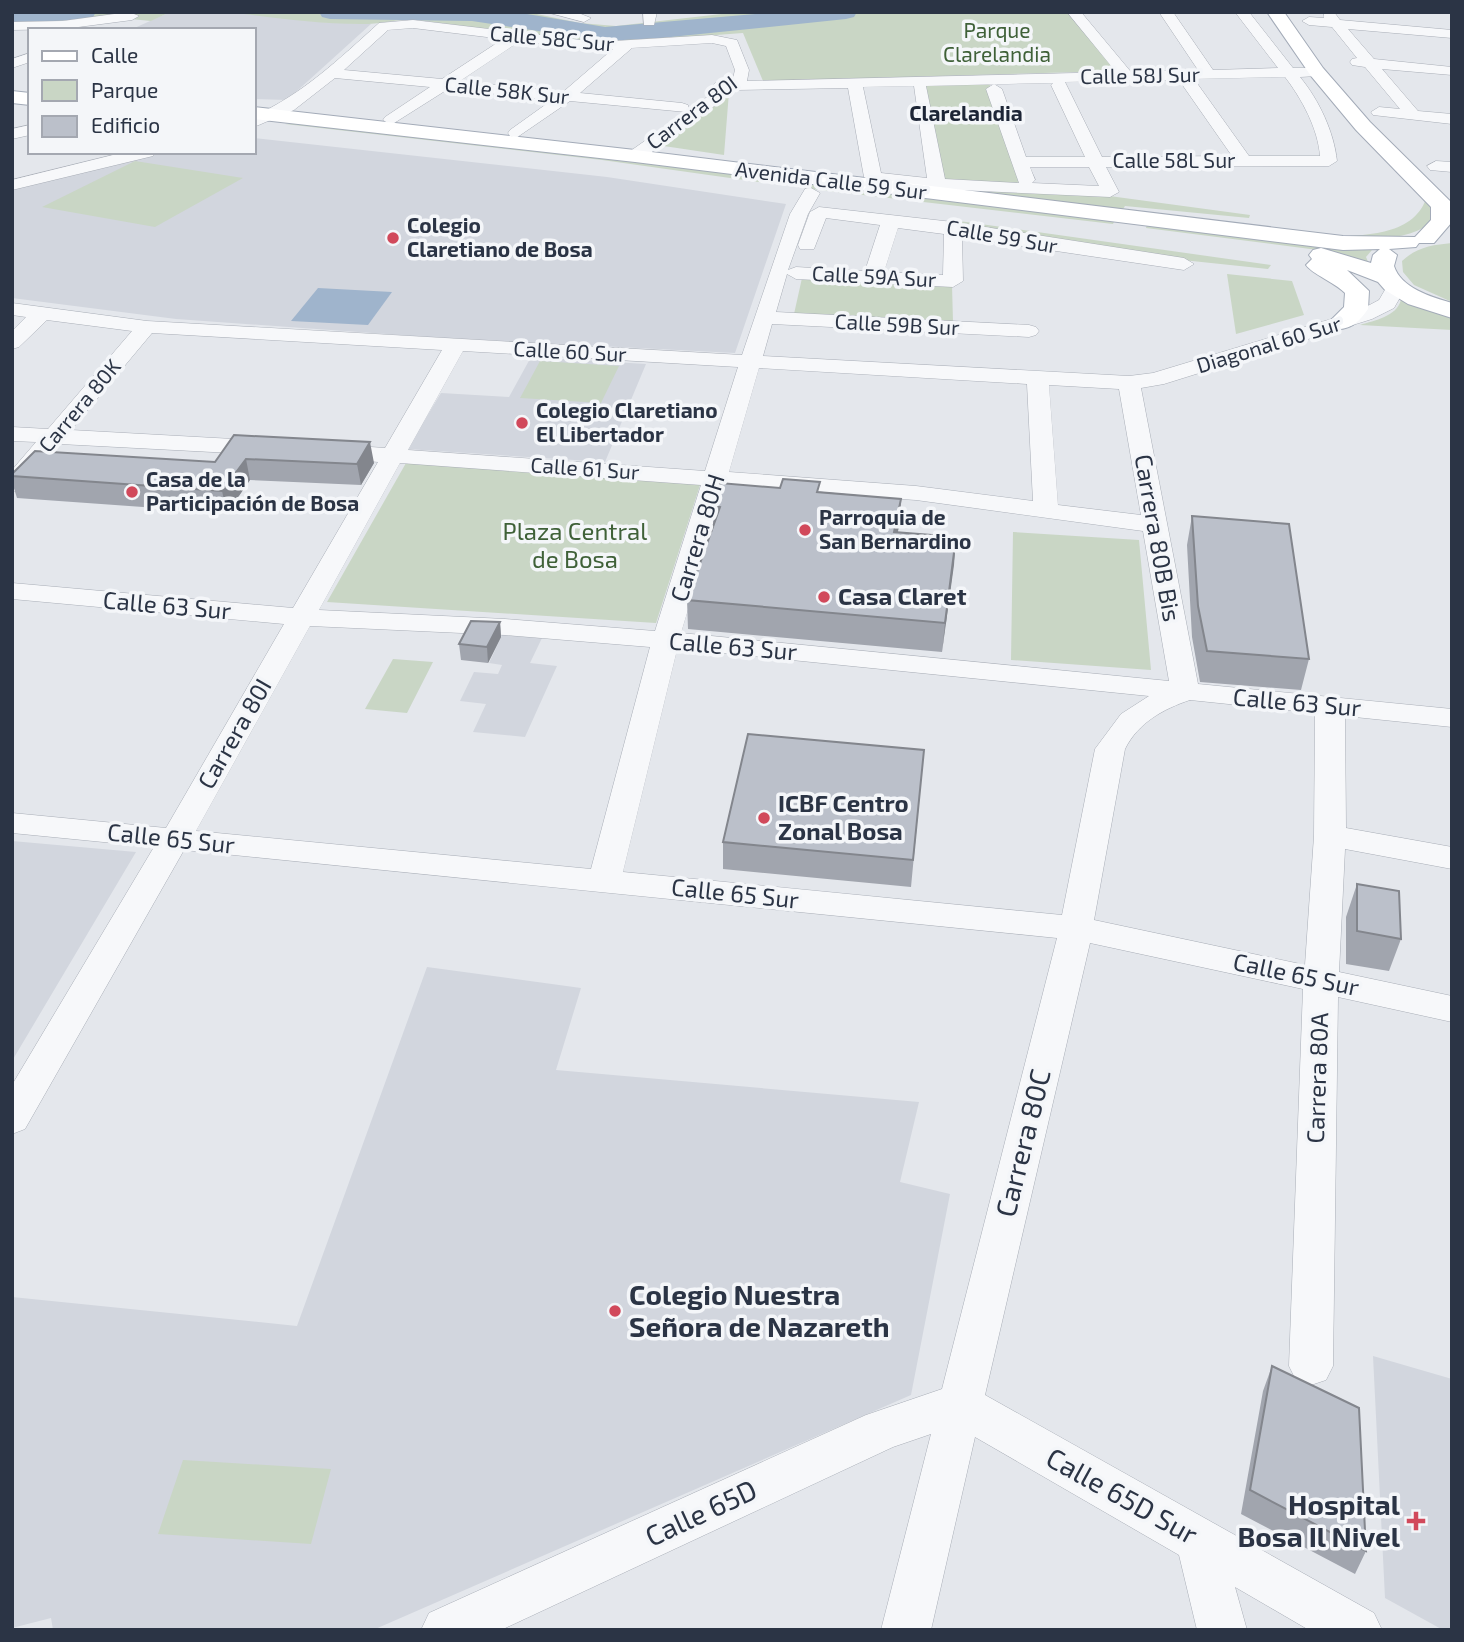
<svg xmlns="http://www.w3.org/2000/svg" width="1464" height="1642" viewBox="0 0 1464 1642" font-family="'Exo 2',sans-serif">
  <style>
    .built { fill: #d2d6de }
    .green { fill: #c9d6c5 }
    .water { fill: #9fb4cc }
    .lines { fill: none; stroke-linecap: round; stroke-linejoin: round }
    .river { fill: #9fb4cc; fill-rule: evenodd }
    .minor-casing { stroke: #a9aeb7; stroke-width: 1 }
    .major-casing { stroke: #a3abb8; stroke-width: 2 }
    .minor { fill: #f7f8fa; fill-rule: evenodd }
    .major { fill: #fff; fill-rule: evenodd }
    .wall { fill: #a1a5ae }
    .shaded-wall { fill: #83868d }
    .building { fill: #bbc0ca; stroke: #83868d; stroke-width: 2 }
    .poi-dot { fill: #d1495b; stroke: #f4f6f9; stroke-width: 2.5 }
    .labels { text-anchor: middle; stroke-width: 7; stroke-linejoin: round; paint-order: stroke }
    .far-park-label { font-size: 21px; fill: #3f6138; stroke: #f4f6f9 }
    .far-street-label { font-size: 21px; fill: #2b3445; stroke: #f4f6f9 }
    .far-neighbourhood-label { font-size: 21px; font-weight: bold; fill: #1d2536; stroke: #f4f6f9 }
    .far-poi-label { font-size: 21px; font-weight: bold; fill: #2b3445; stroke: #f4f6f9; text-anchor: start }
    .park-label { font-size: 24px; fill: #3f6138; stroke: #f4f6f9 }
    .street-label { font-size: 24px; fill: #2b3445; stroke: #f4f6f9 }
    .poi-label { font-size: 24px; font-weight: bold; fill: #2b3445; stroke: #f4f6f9; text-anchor: start }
    .near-street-label { font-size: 28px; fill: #2b3445; stroke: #f4f6f9 }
    .near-poi-label { font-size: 28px; font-weight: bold; fill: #2b3445; stroke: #f4f6f9; text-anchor: start }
  </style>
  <rect width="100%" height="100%" fill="#e4e7ec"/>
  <path class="built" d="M198,12H229L320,22L371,24L287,100L254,99V30H130L168,13Z
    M254,138L607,177L786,204L735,353L428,337L176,319L12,298V188L157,152H254Z
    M531,357L646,364L605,462L407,449L441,393L509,397Z
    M502,635L542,638L530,663L557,666L525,737L473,732L486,704L460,701L474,672L498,674L502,665L489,663Z
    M12,841L136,852L12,1061Z
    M427,967L581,988L556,1070L919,1102L900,1182L950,1194L911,1395L373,1630H53L51,1618L12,1628V1297L297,1326Z
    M1373,1356L1452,1379V1630H1443L1385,1598Z"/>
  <path class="green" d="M12,12H198L168,13L151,21L110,17L12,24Z
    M229,12H527L580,23L616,26L739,12H1067L1116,71L763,81L743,33L622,42H589L417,20C400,19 385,23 369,24C323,25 275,18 229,12Z
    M989,83L1026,186L945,181L924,85Z
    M729,92L724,155L657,145Z
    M297,122L605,156L771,179L766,183L602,160L285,124Z
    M135,161L243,178L155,227L42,207Z
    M807,184L1115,220L1113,224L803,188Z
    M975,188L1102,195L1250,215L1249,218L1125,206L1123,209L972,191Z
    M1426,199L1432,208L1431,223C1403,244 1361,238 1328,237C1362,235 1412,237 1426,199Z
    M959,221L1271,265L1268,269L1154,257L959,225Z
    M1147,224L1372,250L1366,257L1369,264L1318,250L1146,228Z
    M1452,243V302L1414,285L1403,272L1402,261C1417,247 1432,245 1452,243Z
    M1227,274L1292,281L1304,315L1236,334Z
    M802,278L952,285L953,322L794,314Z
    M1401,300L1452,316V330L1360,325C1375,320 1396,317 1401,300Z
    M540,361L619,366L601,403L520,398Z
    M406,463L701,482L656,623L327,602Z
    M1013,532L1139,540L1151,670L1011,660Z
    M393,659L433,662L407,713L365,709Z
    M183,1460L331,1469L311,1544L158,1534Z"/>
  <path class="water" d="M318,288L392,292L368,325L291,321Z"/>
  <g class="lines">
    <path class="river" d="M12,12H96L93,17L85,19L12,24Z
      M319,12H515L605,27L779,12H857L854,17L846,19L661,38L605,41L472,21L330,19L322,17Z"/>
    <g class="minor-casing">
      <path id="minor" d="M129,12L139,16L132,20L63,29L12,30V22L63,21Z
        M546,12H576L591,18L584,22Z
        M643,12H657L654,25H644Z
        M1067,12H1081L1131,72L1198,70L1159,12H1173L1213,70L1278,68L1235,12H1249L1293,68H1317L1324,72L1317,76L1300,77C1319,100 1334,132 1337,161L1329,166L1106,167L1119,192L1110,197L937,189L873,182L864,177L848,88L736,90L641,160H629L627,156L629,152L686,112L570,101L516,138L510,136L508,133L510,130L552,100L448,89L391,125L383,120L385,117L430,87L335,78L294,110L254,127V116C303,94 339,59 379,23L413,20L598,42L712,35L737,40L749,70L747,81L1116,72ZM413,28L503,39L442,79L344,70L388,30ZM520,41L598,50L613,49L563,92L460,81ZM712,43L726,46L735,70L733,78L715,83L712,86L717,90L689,110L688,105L682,103L580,93L632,48ZM1285,77C1302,99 1318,129 1320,156H1249L1194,79ZM1179,80L1232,156L1102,157L1065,82ZM1053,83L1051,85L1085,157H1026L1002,89L994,84L986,89L1019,183L945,179L926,86ZM914,86L927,178L881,173L863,87ZM1030,167H1089L1099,186L1032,183L1035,180Z
        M1324,12H1334L1340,20L1452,30V38L1348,29L1374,59L1452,67V75L1382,69L1418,111L1452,114V124L1373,115L1371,112L1379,107L1400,109L1365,67L1352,65L1350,62L1352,59L1357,58L1332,27L1309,25L1302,21L1309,17L1324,18Z
        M30,53V62L12,68V59Z
        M30,125V135L12,139V129Z
        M125,152H155L153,156L12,190V180Z
        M1436,161L1452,162V172L1430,170L1427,166Z
        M811,188L820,193L808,214L788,270L796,267L865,271L880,225L826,218L814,249H800L798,245L810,212L819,207L953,222L1184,258L1194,264L1184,270L962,237L963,281L953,287L796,279L787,274L776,312L1029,325L1036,327L1039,331L1036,335L1029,337L772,324L763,356L1129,376L1153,373L1358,311L1379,300L1389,283L1396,281L1406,287L1394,308L1372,319L1164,384L1141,388L1198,684L1452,709V727L1345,716L1346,828L1452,847V869L1345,849L1339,972L1452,996V1022L1338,997L1333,1366L1326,1380L1311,1385L1296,1380L1289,1366L1303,989L1090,943L985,1395L1374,1613L1382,1630H1309L1235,1587L1247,1630H1197L1179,1555L975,1437L931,1630H881L931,1434L893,1447L501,1630H421L429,1613L866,1415L942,1389L1057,938L184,850L25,1129L12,1134V1085L154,847L12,833V813L166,828L284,624L12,599V583L293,608L378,462L320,456L316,451L320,446L328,444L385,448L442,350L152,333L71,430L269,441L277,443L281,448L277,453L269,455L60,444L21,490L12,492V470L36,442L12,441V427L48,429L132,331L47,320L19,347L12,349V331L26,317L12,315V303L147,321L742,355L790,214L805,189ZM898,228L944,234L943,275L884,272ZM463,351L738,367L705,471L408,450ZM759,368L1027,384L1033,501L916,486L729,472ZM1049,385L1119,389L1141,515L1058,505ZM400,463L701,485L655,631L505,619L319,610ZM725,487L916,500L1143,531L1169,681L681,633ZM310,626L505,635L650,647L591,869L196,831ZM677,650L722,653L1149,696L1121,714L1095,749L1062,915L623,872ZM1190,700L1315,713L1314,836L1305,965L1094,920L1125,749C1138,723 1163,709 1190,700Z"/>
    </g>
    <g class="major-casing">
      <path id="major" d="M1267,12H1284L1323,68L1370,122L1452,203V222L1434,243H1419L1416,247L1389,249L1397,255L1394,266C1401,288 1431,297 1452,303V318L1408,304L1385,290L1378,282L1347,270L1369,291L1368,309C1359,322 1349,332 1332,328L1328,323L1344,307L1345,293C1334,282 1312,274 1306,265L1312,259L1309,255L1313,250L1321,248L1371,263L1373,255L1380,249L1343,250L635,162L254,119V107L635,150L1343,236L1415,237L1431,220V207L1356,130L1311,76Z
        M12,91L30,93V105L12,103Z"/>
    </g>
    <use href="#minor" class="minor"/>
    <use href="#major" class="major"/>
  </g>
  <path class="wall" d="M234,435L374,463L361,485L250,480L227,513L17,498L12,482V474L215,462Z
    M780,488L901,499L898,532L956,537L942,652L688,629L687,600L713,525V506Z
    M1192,516L1309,659L1301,690L1200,682L1192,637L1187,545Z
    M500,622L501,637L488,663L461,660L459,644Z
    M924,750L911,887L723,869V842Z
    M1357,884L1401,939L1389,971L1346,964V917Z
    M1272,1366L1366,1551L1355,1574L1241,1514L1263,1391Z"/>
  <path class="shaded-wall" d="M370,442L374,463L361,485L357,464Z
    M246,459L250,480L227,513L222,491Z
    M901,499L899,526L892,560L894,532Z
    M956,537L954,565L942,652L945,623Z
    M500,622L501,637L488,663L487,647Z"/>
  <path class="building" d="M234,435L370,442L357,464L246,459L222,491L12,476V474L35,451L215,462Z
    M783,479L820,482L817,492L901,499L894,532L956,537L945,623L687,600L720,507L713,506L720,483L780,488Z
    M1192,516L1289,524L1309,659L1207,651L1198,606Z
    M471,621L500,622L487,647L459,644Z
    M748,734L924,750L913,860L723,842Z
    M1357,884L1399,891L1401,939L1357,931Z
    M1272,1366L1359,1408L1366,1551L1250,1490Z"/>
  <g class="poi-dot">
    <circle cx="393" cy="238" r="7"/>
    <circle cx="522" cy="423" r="7"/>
    <circle cx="132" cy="492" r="7"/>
    <circle cx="805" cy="530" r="7"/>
    <circle cx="824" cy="597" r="7"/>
    <circle cx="764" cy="818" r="7"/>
    <circle cx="615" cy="1311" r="7"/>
    <path d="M1412.5 1510.5h7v7h7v7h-7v7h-7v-7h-7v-7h7z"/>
  </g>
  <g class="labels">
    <g class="far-park-label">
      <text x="997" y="38">Parque<tspan x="997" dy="24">Clarelandia</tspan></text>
    </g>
    <g class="far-street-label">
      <text transform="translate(552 39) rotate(5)" y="7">Calle 58C Sur</text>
      <text transform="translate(1140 76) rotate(-1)" y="7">Calle 58J Sur</text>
      <text transform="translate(507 91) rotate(6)" y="7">Calle 58K Sur</text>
      <text transform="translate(692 113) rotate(-37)" y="7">Carrera 80I</text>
      <text x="1174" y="168">Calle 58L Sur</text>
      <text transform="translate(831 181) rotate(7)" y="7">Avenida Calle 59 Sur</text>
      <text transform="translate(1002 237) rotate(10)" y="7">Calle 59 Sur</text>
      <text transform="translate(874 277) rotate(3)" y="7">Calle 59A Sur</text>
      <text transform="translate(897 325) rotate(3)" y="7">Calle 59B Sur</text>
      <text transform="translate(1269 345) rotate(-17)" y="7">Diagonal 60 Sur</text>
      <text transform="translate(570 352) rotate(3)" y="7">Calle 60 Sur</text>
      <text transform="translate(80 406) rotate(-50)" y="7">Carrera 80K</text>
      <text transform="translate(585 469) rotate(4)" y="7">Calle 61 Sur</text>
    </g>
    <g class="far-neighbourhood-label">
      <text x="966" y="121">Clarelandia</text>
    </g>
    <g class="far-poi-label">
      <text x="407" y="233">Colegio<tspan x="407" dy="24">Claretiano de Bosa</tspan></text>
      <text x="536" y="418">Colegio Claretiano<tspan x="536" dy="24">El Libertador</tspan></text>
      <text x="146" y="487">Casa de la<tspan x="146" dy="24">Participación de Bosa</tspan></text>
      <text x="819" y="525">Parroquia de<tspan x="819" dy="24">San Bernardino</tspan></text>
    </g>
    <g class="park-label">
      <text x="575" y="540">Plaza Central<tspan x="575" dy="28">de Bosa</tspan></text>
    </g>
    <g class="street-label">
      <text transform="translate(698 538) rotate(-73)" y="8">Carrera 80H</text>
      <text transform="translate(1157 538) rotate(80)" y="8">Carrera 80B Bis</text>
      <text transform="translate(167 606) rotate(5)" y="8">Calle 63 Sur</text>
      <text transform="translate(733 647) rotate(5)" y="8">Calle 63 Sur</text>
      <text transform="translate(1297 703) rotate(5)" y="8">Calle 63 Sur</text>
      <text transform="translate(235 734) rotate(-60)" y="8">Carrera 80I</text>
      <text transform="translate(171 839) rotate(6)" y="8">Calle 65 Sur</text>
      <text transform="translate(735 894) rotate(6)" y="8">Calle 65 Sur</text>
      <text transform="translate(1296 975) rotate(12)" y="8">Calle 65 Sur</text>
      <text transform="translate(1318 1078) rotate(-88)" y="8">Carrera 80A</text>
    </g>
    <g class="poi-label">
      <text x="838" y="605">Casa Claret</text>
      <text x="778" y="812">ICBF Centro<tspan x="778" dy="28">Zonal Bosa</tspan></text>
    </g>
    <g class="near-street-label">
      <text transform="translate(1023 1143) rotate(-76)" y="10">Carrera 80C</text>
      <text transform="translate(1122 1496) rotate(29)" y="10">Calle 65D Sur</text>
      <text transform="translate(701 1513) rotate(-25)" y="10">Calle 65D</text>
    </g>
    <g class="near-poi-label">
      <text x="629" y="1305">Colegio Nuestra<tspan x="629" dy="32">Señora de Nazareth</tspan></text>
      <text x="1400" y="1515" text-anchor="end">Hospital<tspan x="1400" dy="32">Bosa Il Nivel</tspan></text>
    </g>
  </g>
  <rect width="1464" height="1642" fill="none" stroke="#2b3445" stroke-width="28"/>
  <rect x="28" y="28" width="228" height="126" fill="#f4f6f9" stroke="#a4a8b1" stroke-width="2"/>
  <rect x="42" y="51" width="35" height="10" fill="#ffffff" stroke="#a4a8b1" stroke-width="2"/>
  <text x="91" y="63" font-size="21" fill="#2b3445">Calle</text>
  <rect x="42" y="80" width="35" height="21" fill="#c9d6c5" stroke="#a4a8b1" stroke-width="2"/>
  <text x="91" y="98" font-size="21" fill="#2b3445">Parque</text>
  <rect x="42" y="116" width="35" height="21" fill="#bbc0ca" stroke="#a4a8b1" stroke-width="2"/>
  <text x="91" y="133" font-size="21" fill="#2b3445">Edificio</text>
</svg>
